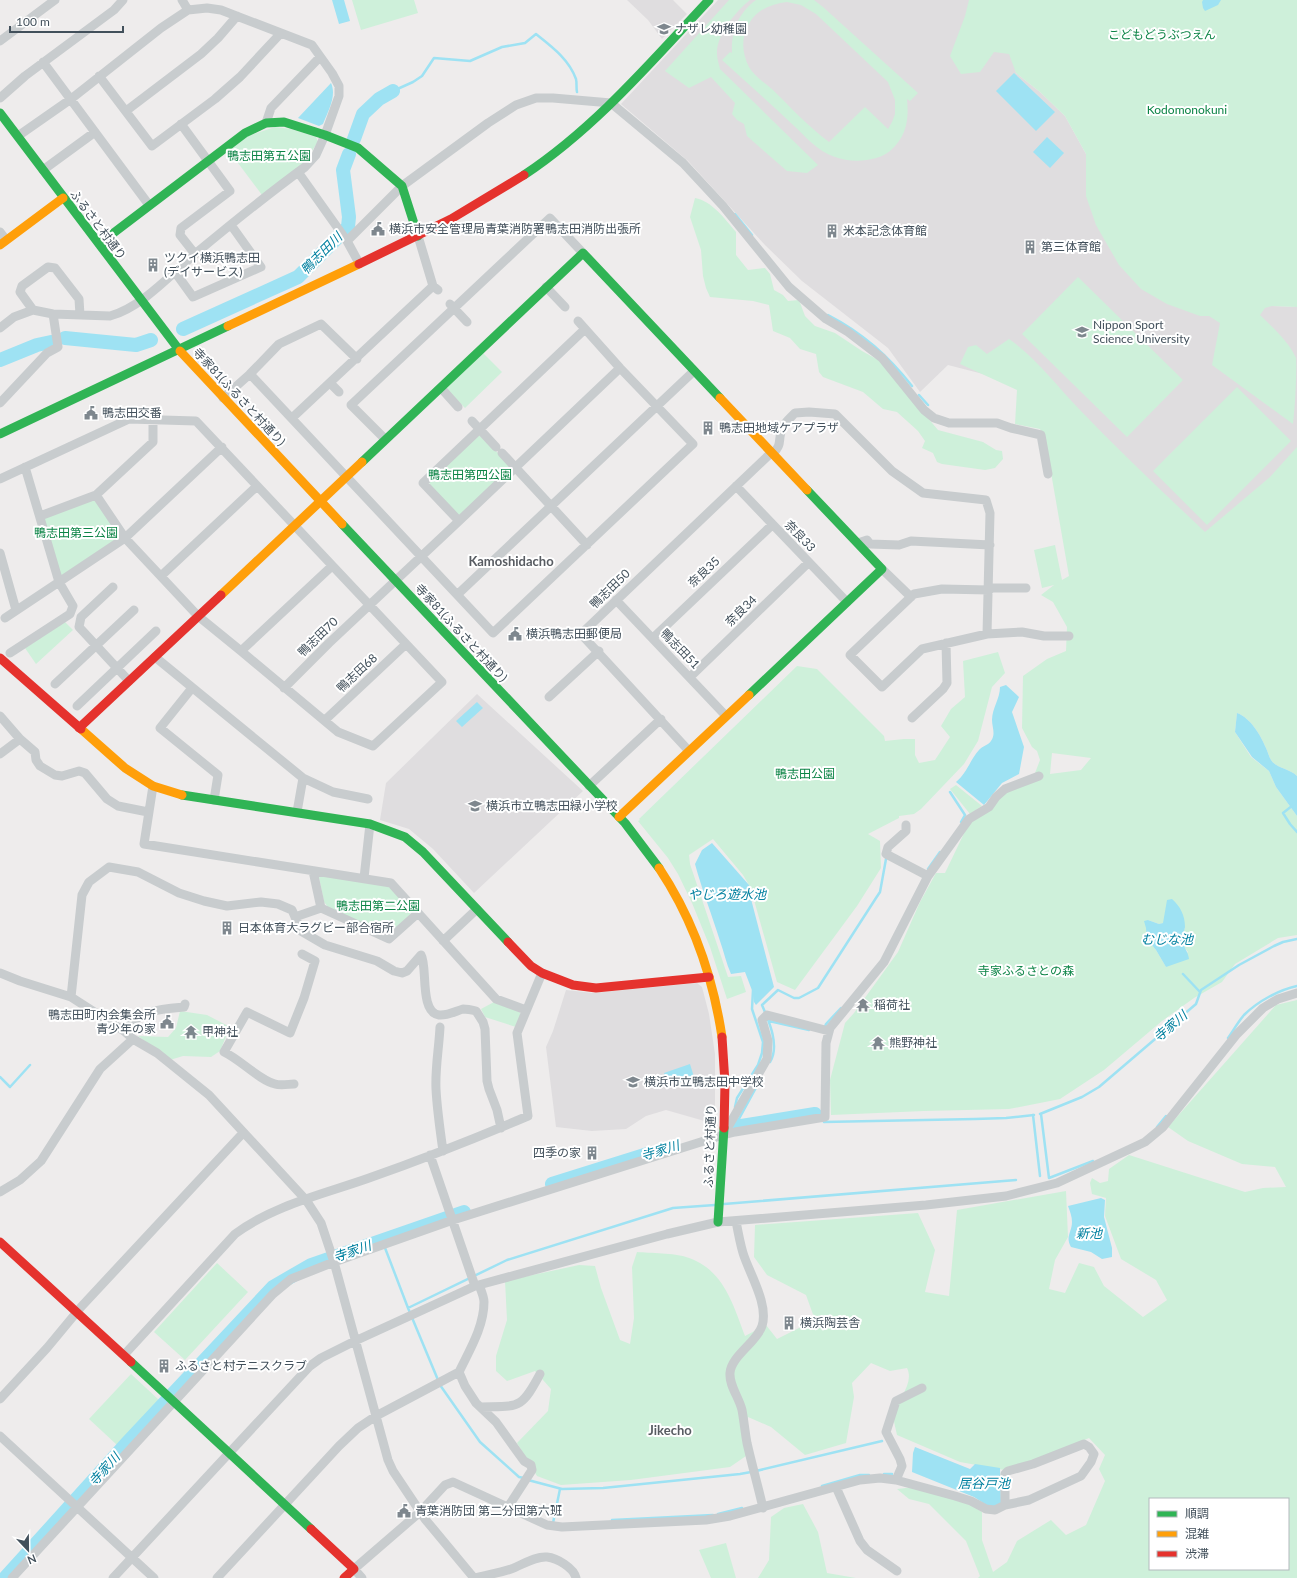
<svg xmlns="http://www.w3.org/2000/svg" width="1297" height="1578" viewBox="0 0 1297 1578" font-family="Lato,'Noto Sans JP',sans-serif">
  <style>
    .education { fill: #dfdddf }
    .green { fill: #cef0da; fill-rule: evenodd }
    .water { fill: #9ee2f3 }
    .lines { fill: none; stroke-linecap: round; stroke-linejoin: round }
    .stream { stroke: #9ee2f3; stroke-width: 2.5 }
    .river { stroke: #9ee2f3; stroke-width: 14 }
    .street { stroke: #c8ccce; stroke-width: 9 }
    .fast { stroke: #30b455; stroke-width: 9 }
    .slow { stroke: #ff9f0a; stroke-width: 9 }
    .jam { stroke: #e5322d; stroke-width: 9 }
    .labels { text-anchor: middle; stroke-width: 4; stroke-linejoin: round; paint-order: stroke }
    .poi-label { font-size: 12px; fill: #42505b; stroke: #fff; text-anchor: start }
    .park-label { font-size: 12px; fill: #0c8446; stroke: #fff }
    .street-label { font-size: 12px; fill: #42505b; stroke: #fff }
    .water-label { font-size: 13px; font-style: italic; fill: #0281a0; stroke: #fff }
    .neighbourhood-label { font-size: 13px; font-weight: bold; fill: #585c62; stroke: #fff }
  </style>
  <rect width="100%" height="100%" fill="#eeecec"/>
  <path class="education" d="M627,0H673L687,14L662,39L648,20Z
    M718,0H1005L1016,73L1040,92L1065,116L1086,154V196L1272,306L1297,307V503L1216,583L1199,587L1157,588L1049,424L1030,386L948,365L920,392L888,348L802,281L765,245L688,161L621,104Z
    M477,694L583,791L474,893L433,849L409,829L380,820L386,783Z
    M697,983L702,987L709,1014L715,1054V1124L666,1110L646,1116L626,1129L592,1131L556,1127L546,1047L553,1031L566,990L593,993Z"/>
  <path class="green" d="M352,0H414L418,13L361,30Z
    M729,0H750C736,11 716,35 717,54C717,59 719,64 720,69L818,165L807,173L787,171L747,136L744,124L737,120L732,114L735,103L711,77L689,88L665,71Z
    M756,0H814L823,7L918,93L910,101L907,99C909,119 907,136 890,151C877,162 851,163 835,157C818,152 804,135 792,124C769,102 745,81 722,60L730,52L732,53C731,32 738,13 756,0ZM787,2L801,5L816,14L888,82L895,100V114L892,122L888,129L865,107L829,142C809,127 791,108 773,90C765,83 754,76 749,67C742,53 741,39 748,26C755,10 771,4 787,2Z
    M969,0H1297V307L1272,306L1265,308L1260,315C1273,328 1289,342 1296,358C1297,370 1295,410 1293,424L1212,365L1220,323L1209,316H1200L1167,304L1141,289L1119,265L1096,225L1086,196V154L1065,116L1040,92L1016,73L1009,54L994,52L980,72L961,74L950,56L965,16Z
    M275,127L291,129L316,137L318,142L303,164L262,195L229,151L248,136Z
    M695,198C712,201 725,219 736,232V255L748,270L765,268L770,274L774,290L783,295L788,301L799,300L805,316L815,326L835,333L862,351L880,361L938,430L983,442L996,450L1002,451L1003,459L995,468L985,470L942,464L937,462L933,453L922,448L925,441L918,431L897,412L883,409L863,392L823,377L819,372L816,354L800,349L790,338L773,331L769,305L753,301L710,297L706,288L703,276L701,250L690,217Z
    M1078,277L1183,380L1127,437L1022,334Z
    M1009,339C1036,358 1057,386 1080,410C1120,452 1163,492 1205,532L1270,477L1297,447V776C1289,768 1277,769 1271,760C1269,757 1268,752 1266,748C1261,736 1251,718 1237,713L1235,732L1251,757L1269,771L1276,787L1297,816V935L1278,938L1235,964L1222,982L1194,998L1162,1021L1104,1070L1060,1099L1009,1109L924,1111L831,1115L830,1080L845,1023L854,1013L898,952L920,902L936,873H945L969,823L1007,784L1032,781L1040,760L1037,751L1032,747L1022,728L1023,676L1047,659L1066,651L1067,627L1053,602L1041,595L1054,585L1042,588L1034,550L1055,545L1062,580L1069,576L1046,444L1040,429L1015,424L1017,390L960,364L968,347L976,345L987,354ZM1052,753L1091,758L1081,770L1050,774ZM1165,917L1185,928C1181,937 1181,944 1188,952L1166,967L1156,950L1147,939L1148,920L1159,924L1164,923Z
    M483,353L502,372L465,408L446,389Z
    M1237,387L1291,441L1207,525L1153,471Z
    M478,435L481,436L510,465V469L464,513L458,515L429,486L430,481Z
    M96,495L123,535L61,577L40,516Z
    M65,622L73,630L36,664L25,648Z
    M998,652L1005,673L992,687L978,741L964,764L921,809L914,814L899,816V818L868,834L880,841L881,868L857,906L795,990L777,982L754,900L763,891L755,895L743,875L713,839L689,855L690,864L728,977L741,976L746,992L727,999L710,947L692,903L678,874L668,858L638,821L640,820L639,819L797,666L817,669L884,736L885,741L904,739H915V755L919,763L935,760L950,737L941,726L951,709L965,697L963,661Z
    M956,785L982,806L970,814L950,789Z
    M321,875L389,885L411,911L410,915L390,933L387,934L328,907L324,902L319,877Z
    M1297,1000V1578H978L980,1576L966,1541L929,1504L909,1499L897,1489L915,1487L971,1505L982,1512V1540L993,1572L1007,1562L1017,1541L1051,1520L1066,1535L1086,1525L1105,1481L1099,1469L1105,1455L1089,1438L1044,1457L1004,1470L960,1462L897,1435C896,1429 893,1421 894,1416C896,1400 915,1384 907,1368L890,1371L871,1363L852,1383L854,1397L846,1443L805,1455L771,1427L748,1417L746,1456L730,1467L631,1480L561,1485L537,1476L517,1443L548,1411L551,1389L535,1371L507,1381L496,1371V1356L507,1320L505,1281L579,1265L595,1266L601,1288L620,1340L630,1344L634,1318L632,1267L637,1252C650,1253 675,1253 686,1257C723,1268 733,1304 745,1336L766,1325L777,1339L815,1320L806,1295L767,1275L754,1257L755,1225L918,1213L935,1250L925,1292L949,1296L957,1210L1066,1191L1068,1237L1055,1260L1049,1289L1065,1293L1079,1263L1094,1267L1104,1286L1143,1317L1167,1300L1156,1280L1121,1259L1105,1216L1106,1198L1092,1194L1090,1183L1092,1178L1100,1183L1108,1181L1109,1169L1129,1155L1245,1192L1263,1188L1286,1187L1275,1167L1242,1164L1188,1141L1168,1127L1276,1005ZM1150,1499H1288V1569H1150Z
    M494,1002L519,1011L521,1015L516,1027L485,1017L481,1009Z
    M180,1011L207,1015L230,1027L220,1051L211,1057L183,1056L170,1060L138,1036L168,1037L176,1028Z
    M217,1263L248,1292L185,1360L154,1332Z
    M131,1374L159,1400L117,1445L89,1419Z
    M803,1504L818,1532L827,1573L856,1578H758L769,1560L771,1517L784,1508Z
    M726,1543L736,1578H711L699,1550Z"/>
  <path class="water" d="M332,0H344L350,21L339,24Z
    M1203,0H1221L1218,5L1205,11L1203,8L1202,2Z
    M1014,73L1055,112L1036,131L996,91Z
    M331,83C337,96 328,111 323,124L319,126L298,118Z
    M1047,137L1064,153L1050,168L1033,152Z
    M1006,685L1019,697L1012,712L1024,747L1019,774L1002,783L984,805L956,782C967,773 970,760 979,750C982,746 989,745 991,741C996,734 992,727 992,720C992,708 1000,699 1000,687Z
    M477,702L483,708L462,727L456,721Z
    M1237,713C1251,718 1261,736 1266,748C1268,752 1269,757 1271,760C1277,769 1289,768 1297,776V816L1276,787L1269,771L1252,757L1235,732Z
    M712,843L749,885L751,899L774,987L756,1005L754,1002L753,993L745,972L731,974C726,963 724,952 720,941C712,915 702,890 695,864L702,850Z
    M1172,899C1180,906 1185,915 1185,927C1185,931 1181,934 1182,938C1183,947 1188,951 1189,959L1166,967L1156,950L1147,939L1146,928L1144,921L1148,920L1159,924L1163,923L1167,900Z
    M690,1064L694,1077L668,1086L664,1073Z
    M1101,1198L1105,1200L1104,1217L1112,1248V1257L1102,1259L1091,1252L1071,1247C1065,1237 1072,1232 1072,1222C1072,1217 1070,1211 1068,1206Z
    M915,1447L970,1469L975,1464L1000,1468L1001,1503L994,1507L988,1506L974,1497L912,1472L913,1453Z"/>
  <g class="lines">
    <path class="stream" d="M393,91L413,82L422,76L434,58L470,61L502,47L525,43L536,34C551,46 569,59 576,79C577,83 576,88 577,92
      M735,214L752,235
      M828,315C863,333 888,356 912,386
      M919,395L928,405
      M950,792L965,815L961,822
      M1297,802L1283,813L1290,824L1297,832
      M928,869L940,852
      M1183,974L1200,992
      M769,1021L809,1030
      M825,1027L826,1024L841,1008
      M1228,1038C1233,1031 1238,1022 1244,1015C1258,1001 1279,990 1297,986
      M770,1062C780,1046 769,1021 762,1005L778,990L794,998H799L818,988L876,898L880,892L886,859
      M0,1077L10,1087L30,1065
      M735,1107L737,1098L758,1065L762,1053L763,1042L752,1009L753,990
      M1040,1114L1082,1097L1099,1087L1196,1004L1201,990L1239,965L1274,946L1283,942L1297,939
      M1041,1114L1049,1178L1093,1161
      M1033,1115L1040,1176
      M824,1122L975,1119L1006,1118L1034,1115
      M1157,1127L1166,1116
      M734,1128L758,1084
      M724,1204L1016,1180
      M382,1240L408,1308L438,1380
      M408,1308L507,1260L673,1208L715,1205
      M440,1385L480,1442L519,1477L524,1478
      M756,1471L882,1441
      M884,1474H892
      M528,1480L562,1489L603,1488L740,1474L751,1472
      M822,1486L860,1475H869
      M718,1514L742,1508
      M612,1520L713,1515
      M553,1523L560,1489"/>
    <path class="river" d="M354,139L363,114L379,99L393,91
      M183,329L298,277L348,227L349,217L343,170L349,154
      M65,338L136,345L151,340
      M0,360L37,345L51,342
      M735,1127L815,1114
      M552,1184L651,1153
      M5,1578L127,1443L273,1287L311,1265L464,1212"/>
    <path class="street" d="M182,0L188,10
      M0,41L55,0
      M43,62L149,205
      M99,76L152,146L215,99L240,77L281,33
      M0,98L25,76L114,10L123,0
      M126,111L201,54L218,38L237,16
      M266,123L271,108L320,57
      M181,124L230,191L181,228L180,235L195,254
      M43,170L95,132
      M298,172L347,241L359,263
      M0,232L6,240
      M418,236L433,286L438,290
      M347,241L402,186L488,123L516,105L536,98H553L611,103L683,163L723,206L789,287L826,319L848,332L882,358L924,410L934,418L949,423H997L1011,428L1041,435L1048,474
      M175,272L193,297L261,267L231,225
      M546,287L565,307
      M450,304L467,322
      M33,310L20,292L22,286L48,267L55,268L79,299L80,315
      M0,328L14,317L33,310L53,314L110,316C142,307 170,275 195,254C231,224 268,194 305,167L316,155L325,135L339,96V86L332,73L312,45L221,10L207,8L188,10L161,28L71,99L18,136
      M357,359L321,324L279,344L250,374L493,633L693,444L620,368L578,321
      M330,383L339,392
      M441,388L458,407
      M223,398L250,374
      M0,403L47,353L58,347L53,314
      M292,418L433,286
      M472,421L496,447
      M385,439L351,405L550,218L583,253
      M502,453L587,545
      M773,454C782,443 778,444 781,432C783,424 789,419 795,413L809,412L835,414L892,471L923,493L986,500L990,513L987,634
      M0,479L129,419L196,421L442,682L373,746L338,732L241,651L198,616L125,538L96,495
      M736,486L847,602
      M40,516L96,495L153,442V420
      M459,521L423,483L585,329
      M858,543L867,540L870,544L899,545L911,541L990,545
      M0,553L16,610
      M882,569L911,597
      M161,576L257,486
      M113,587L81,617L79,627L129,681
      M1026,588H992L989,590L942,589L914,594L850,655L882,687L922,649L987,634L1022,632L1044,636H1069
      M458,594L694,371
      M616,600L726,716
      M5,618L125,538L222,447
      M653,638L772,525
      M241,651L332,566
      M10,653L70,614L73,606L59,582L25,467
      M155,657L303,778L333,792L368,799
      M690,677L808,563
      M55,684L134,610
      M192,688L160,728L218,775L214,800
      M284,688L329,643L459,521L620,368
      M549,697L599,651
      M77,706L156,631
      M0,716L20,739
      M912,718L943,689L947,683L946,643
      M325,720L406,644
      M689,751L581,634L772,452
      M0,754L20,739L35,752L36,760L40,766L55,775L62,776L79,771L85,773L107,799L118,806L148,812
      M153,786L144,844L391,883L496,999L526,1010
      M589,786L661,719
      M297,812L303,778
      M906,825V831L888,847L886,854L928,876
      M313,871L321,908L389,939L417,914
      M364,878L370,824
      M321,908L295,917L301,931L325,945L377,961L394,971L402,973L407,971L421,955C428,966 419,1012 439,1015C447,1016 456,1011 463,1009C467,1009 472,1010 476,1011L483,1022L485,1029L487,1081L489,1089L497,1110L501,1128
      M443,941L477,909
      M0,973L20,981L71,997L124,1031L133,1039L157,1053L209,1095L306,1200L321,1223L334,1262L388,1460L393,1471L425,1519L474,1578
      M71,997L82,895L89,882L109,867L138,872L179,893L204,901L227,906L261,902L278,904L292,910L295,917
      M440,1027C439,1048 435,1068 436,1089C437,1109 440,1130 443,1151
      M124,1031C139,1010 160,1009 184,1007L185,1004
      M294,1084C289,1084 281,1086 275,1084C259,1080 241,1060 224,1052L247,1012L290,1033L304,998L315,961L302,954
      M724,1134L767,1059L768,1041L762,1020L767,1015L829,1031
      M430,1155L475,1286
      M0,1192L20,1180L41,1161L100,1069L133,1039
      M736,1221C738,1232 740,1243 743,1253C749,1273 769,1304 762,1326C757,1342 731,1356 730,1373C729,1386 739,1397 742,1410C744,1421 745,1432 747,1443C752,1465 758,1486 763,1508
      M479,1285C481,1290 484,1297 484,1302C484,1327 469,1351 459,1372L465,1386L476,1403L496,1422L524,1461L531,1465L532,1470L508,1507
      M124,1355L235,1234C274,1205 324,1194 369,1178C423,1159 476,1138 528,1116L517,1033L542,973
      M0,1399L47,1348L81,1307L243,1133
      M481,1407C519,1406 521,1410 540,1374
      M0,1436L154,1578
      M896,1480L902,1466L900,1459L886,1432L896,1401L922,1388
      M836,1487L860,1541L867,1550L897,1571
      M12,1578L273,1294L291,1279L334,1262L453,1220L723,1135L735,1132L825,1117L826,1043L830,1028L884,962L928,876L969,819L989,807L996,797L1005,789L1039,776
      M113,1578L310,1366L321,1358L355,1341L475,1286L667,1234L718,1222L926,1205L1006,1196L1057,1183L1145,1142L1163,1127L1237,1034L1263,1008L1278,999L1297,993
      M217,1578L339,1446L358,1428L376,1416L459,1372
      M362,1578L354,1569L420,1512L445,1485L453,1482L547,1525L562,1527L706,1520L730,1516L860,1480L880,1478L896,1480L955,1496L971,1501L986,1509L995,1510L1005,1505L1029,1500L1081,1476L1091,1462L1094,1454L1089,1447L1084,1444L1033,1464L1008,1471L1005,1474V1505
      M474,1578C486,1575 499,1573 511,1569C522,1565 535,1556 547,1557C557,1558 574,1568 576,1578"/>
    <path class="fast" d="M0,113L180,351
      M524,175C595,128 651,62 709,0
      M99,244L245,133L266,123L284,122L325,135L358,148L402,186L418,236
      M0,434L228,326
      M362,462L583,253L720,398
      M342,524L625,823L659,868
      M749,695L882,569L807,490
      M182,795L370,824L405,837L423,852L508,942
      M718,1222L724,1128
      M131,1362L311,1529"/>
    <path class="slow" d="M0,245L63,198
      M228,326L359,264
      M180,351L342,524
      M720,398L807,490
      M221,595L362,462
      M81,729L125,768L153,786L182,795
      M619,817L749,695
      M659,868C693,919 713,977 722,1037"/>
    <path class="jam" d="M359,264L451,219L524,175
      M0,658L81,729
      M79,728L221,595
      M508,942L531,966L542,973L573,985L596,988L709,977
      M722,1037L725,1083L724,1128
      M0,1242L131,1362
      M311,1529L354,1569L344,1578"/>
  </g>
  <defs>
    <g id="school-bare" transform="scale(1.08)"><path d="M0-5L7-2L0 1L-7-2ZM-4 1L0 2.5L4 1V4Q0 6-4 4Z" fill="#7e878e" stroke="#fff" stroke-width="2.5" paint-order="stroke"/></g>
    <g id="civic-bare" transform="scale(1.08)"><path d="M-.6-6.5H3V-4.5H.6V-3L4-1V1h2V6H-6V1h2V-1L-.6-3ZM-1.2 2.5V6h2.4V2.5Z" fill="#7e878e" stroke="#fff" stroke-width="2.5" paint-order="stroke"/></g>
    <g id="building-bare" transform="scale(1.08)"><path d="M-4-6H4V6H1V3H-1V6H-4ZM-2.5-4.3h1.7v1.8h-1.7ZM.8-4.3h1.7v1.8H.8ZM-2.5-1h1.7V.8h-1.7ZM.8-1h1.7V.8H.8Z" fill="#7e878e" stroke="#fff" stroke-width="2.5" paint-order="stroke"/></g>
    <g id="university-bare" transform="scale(1.08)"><path d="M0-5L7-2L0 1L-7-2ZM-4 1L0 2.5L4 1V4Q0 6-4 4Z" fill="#7e878e" stroke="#fff" stroke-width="2.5" paint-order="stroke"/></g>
    <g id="temple-bare" transform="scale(1.08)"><path d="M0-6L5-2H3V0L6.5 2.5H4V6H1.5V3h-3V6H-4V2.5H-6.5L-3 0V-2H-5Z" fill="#7e878e" stroke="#fff" stroke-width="2.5" paint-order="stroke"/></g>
  </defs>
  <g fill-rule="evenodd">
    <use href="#school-bare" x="664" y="29"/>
    <use href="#civic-bare" x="378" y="229"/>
    <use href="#building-bare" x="832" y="231"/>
    <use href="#building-bare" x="1030" y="247"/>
    <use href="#building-bare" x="153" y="265"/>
    <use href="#university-bare" x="1082" y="332"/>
    <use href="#civic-bare" x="91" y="413"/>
    <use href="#building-bare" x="708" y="428"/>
    <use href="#civic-bare" x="515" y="634"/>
    <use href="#school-bare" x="475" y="806"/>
    <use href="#building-bare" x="227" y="928"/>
    <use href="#temple-bare" x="863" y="1005"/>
    <use href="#civic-bare" x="167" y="1022"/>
    <use href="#temple-bare" x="191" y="1032"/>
    <use href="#temple-bare" x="878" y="1043"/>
    <use href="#school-bare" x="633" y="1082"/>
    <use href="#building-bare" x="592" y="1153"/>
    <use href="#building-bare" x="789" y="1323"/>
    <use href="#building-bare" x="164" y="1366"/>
    <use href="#civic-bare" x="404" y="1511"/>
  </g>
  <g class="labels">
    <g class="poi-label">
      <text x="675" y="33">ナザレ幼稚園</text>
      <text x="389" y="233">横浜市安全管理局青葉消防署鴨志田消防出張所</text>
      <text x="843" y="235">米本記念体育館</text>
      <text x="1041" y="251">第三体育館</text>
      <text x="164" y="262">ツクイ横浜鴨志田<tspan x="164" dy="14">(デイサービス)</tspan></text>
      <text x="1093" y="329">Nippon Sport<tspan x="1093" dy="14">Science University</tspan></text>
      <text x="102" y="417">鴨志田交番</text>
      <text x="719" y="432">鴨志田地域ケアプラザ</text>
      <text x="526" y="638">横浜鴨志田郵便局</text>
      <text x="486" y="810">横浜市立鴨志田緑小学校</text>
      <text x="238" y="932">日本体育大ラグビー部合宿所</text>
      <text x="874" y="1009">稲荷社</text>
      <text x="156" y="1019" text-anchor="end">鴨志田町内会集会所<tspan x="156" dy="14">青少年の家</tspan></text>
      <text x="202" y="1036">甲神社</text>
      <text x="889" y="1047">熊野神社</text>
      <text x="644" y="1086">横浜市立鴨志田中学校</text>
      <text x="581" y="1157" text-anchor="end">四季の家</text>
      <text x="800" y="1327">横浜陶芸舎</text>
      <text x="175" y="1370">ふるさと村テニスクラブ</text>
      <text x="415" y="1515">青葉消防団 第二分団第六班</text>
    </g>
    <g class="park-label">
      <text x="1162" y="39">こどもどうぶつえん</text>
      <text x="1187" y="114">Kodomonokuni</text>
      <text x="269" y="160">鴨志田第五公園</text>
      <text x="470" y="479">鴨志田第四公園</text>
      <text x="76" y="537">鴨志田第三公園</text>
      <text x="805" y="778">鴨志田公園</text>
      <text x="378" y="910">鴨志田第二公園</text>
      <text x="1026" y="975">寺家ふるさとの森</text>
    </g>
    <g class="street-label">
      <text transform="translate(98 225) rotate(53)" y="4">ふるさと村通り</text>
      <text transform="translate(239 397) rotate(47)" y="4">寺家81(ふるさと村通り)</text>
      <text transform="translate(800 536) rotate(46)" y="4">奈良33</text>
      <text transform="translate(704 572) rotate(-43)" y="4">奈良35</text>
      <text transform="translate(610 589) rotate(-44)" y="4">鴨志田50</text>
      <text transform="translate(741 611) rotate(-44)" y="4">奈良34</text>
      <text transform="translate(461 633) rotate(47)" y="4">寺家81(ふるさと村通り)</text>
      <text transform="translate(318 637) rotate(-44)" y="4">鴨志田70</text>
      <text transform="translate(680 649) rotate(46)" y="4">鴨志田51</text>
      <text transform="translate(357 673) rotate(-43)" y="4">鴨志田68</text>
      <text transform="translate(710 1146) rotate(-88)" y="4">ふるさと村通り</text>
    </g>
    <g class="water-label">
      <text transform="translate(321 253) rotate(-45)" y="5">鴨志田川</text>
      <text x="727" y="899">やじろ遊水池</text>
      <text x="1167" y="944">むじな池</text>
      <text transform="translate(1170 1026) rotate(-41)" y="5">寺家川</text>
      <text transform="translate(660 1150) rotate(-17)" y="5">寺家川</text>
      <text x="1089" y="1238">新池</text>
      <text transform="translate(352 1251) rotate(-19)" y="5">寺家川</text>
      <text transform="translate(104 1469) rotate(-48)" y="5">寺家川</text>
      <text x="984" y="1488">居谷戸池</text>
    </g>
    <g class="neighbourhood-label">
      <text x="511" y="566">Kamoshidacho</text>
      <text x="670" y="1435">Jikecho</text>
    </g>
  </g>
  <rect x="1149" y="1498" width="140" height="72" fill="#ffffff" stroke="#b3b9bd"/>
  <rect x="1157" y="1511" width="20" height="6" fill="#30b455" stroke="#b3b9bd"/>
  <text x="1185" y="1518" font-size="12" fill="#42505b">順調</text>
  <rect x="1157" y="1531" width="20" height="6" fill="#ff9f0a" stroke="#b3b9bd"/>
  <text x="1185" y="1538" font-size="12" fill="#42505b">混雑</text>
  <rect x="1157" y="1551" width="20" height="6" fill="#e5322d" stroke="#b3b9bd"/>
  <text x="1185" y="1558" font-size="12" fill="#42505b">渋滞</text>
  <g transform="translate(28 1550) rotate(158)" stroke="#ffffff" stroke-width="3" paint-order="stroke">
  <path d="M0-3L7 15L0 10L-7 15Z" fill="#42505b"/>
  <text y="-6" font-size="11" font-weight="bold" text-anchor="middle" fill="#42505b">N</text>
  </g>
  <path d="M10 26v6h113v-6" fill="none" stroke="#42505b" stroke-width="2"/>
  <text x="16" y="26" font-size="12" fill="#42505b" stroke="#ffffff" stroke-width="3" paint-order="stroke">100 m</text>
</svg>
